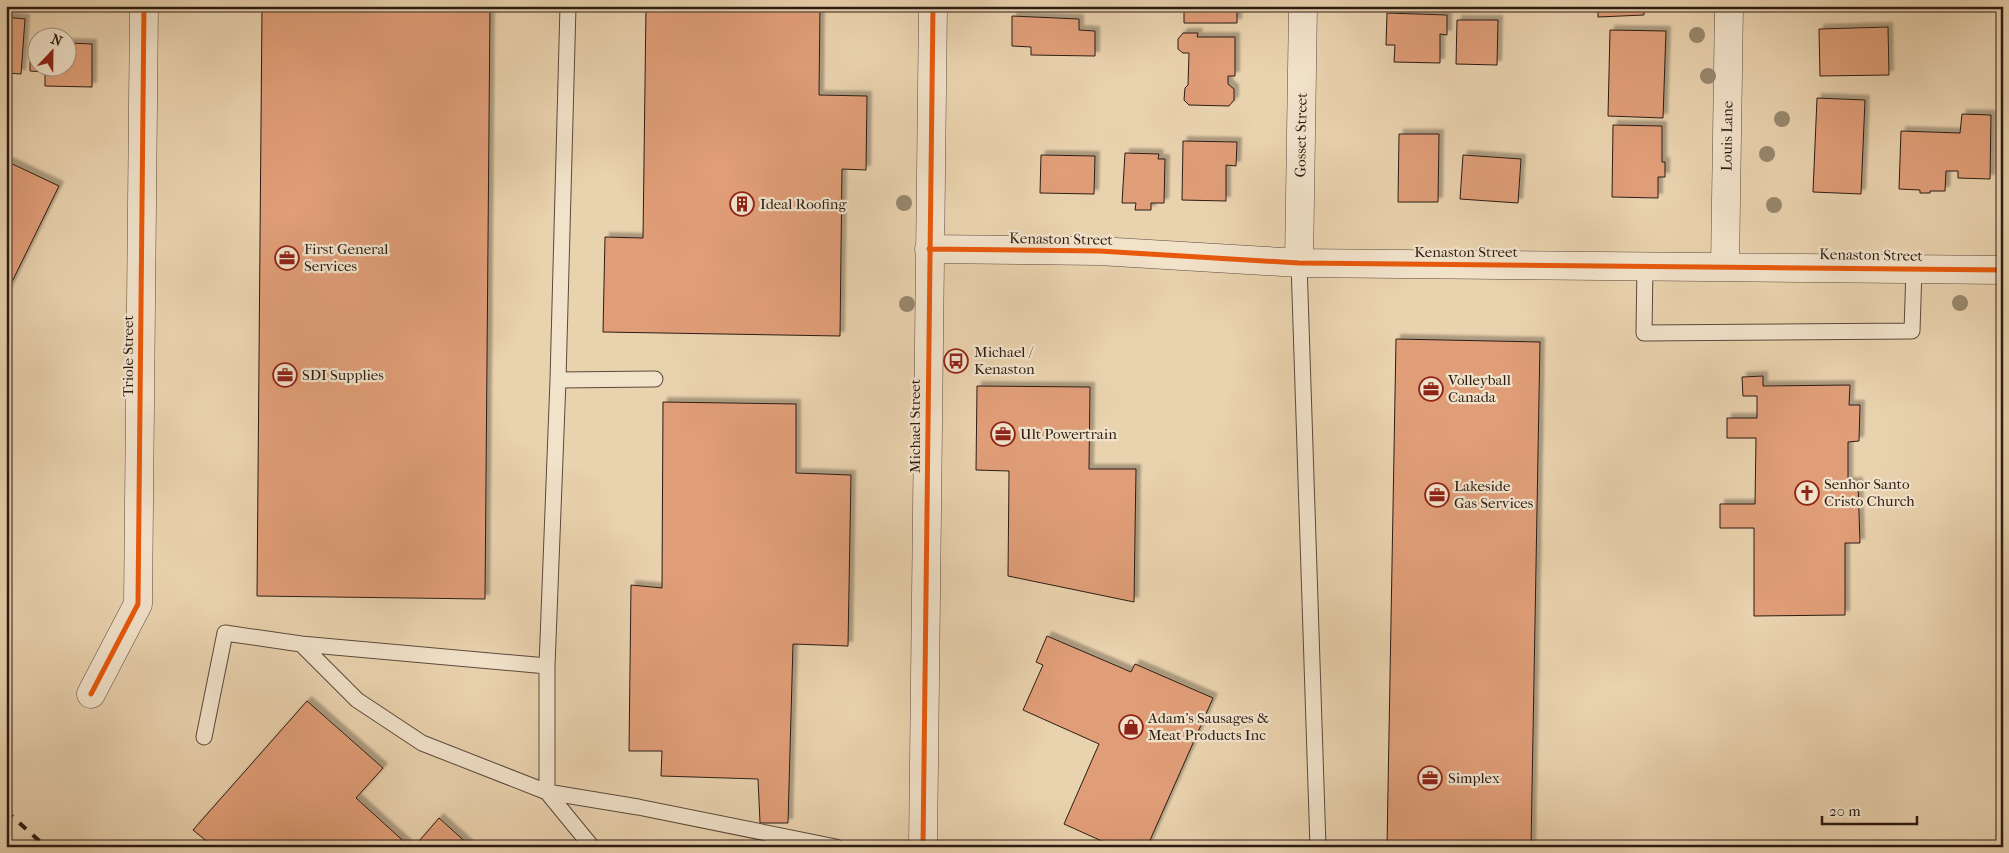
<svg xmlns="http://www.w3.org/2000/svg" width="2009" height="853" viewBox="0 0 2009 853" font-family="'IM FELL French Canon',serif">
  <style>
    .building { fill: #e09e78; stroke: #2c1c14; filter: url(#shadow) }
    .lines { fill: none; stroke-linecap: round; stroke-linejoin: round }
    .service-casing { stroke: #5b4a3a; stroke-width: 17 }
    .minor-casing { stroke: #5b4a3a; stroke-width: 29 }
    .service { stroke: #f1e2ca; stroke-width: 15 }
    .minor { stroke: #f1e2ca; stroke-width: 28 }
    .rail { stroke: #2c1c14; stroke-width: 4; stroke-dasharray: 9 9; stroke-linecap: butt }
    .cycleway-casing { stroke: #f1e2ca; stroke-width: 8 }
    .cycleway { stroke: #e8590c; stroke-width: 5 }
    .tree { fill: #98886d }
    .labels { text-anchor: middle; stroke-width: 4.5; stroke-linejoin: round; paint-order: stroke }
    .street-label { font-size: 15px; fill: #2c1c14; stroke: #f1e2ca }
    .poi-label { font-size: 15px; fill: #2c1c14; stroke: #f1e2ca; text-anchor: start }
  </style>
  <defs>
    <filter id="shadow"><feDropShadow dx="4.5" dy="-4.5" stdDeviation="1" flood-color="#0004"/></filter>
  </defs>
  <rect width="100%" height="100%" fill="#e9d2ae"/>
  <filter id="stains"><feTurbulence type="fractalNoise" baseFrequency=".004" numOctaves="4"/><feColorMatrix values="0 0 0 0 .2 0 0 0 0 .09 0 0 0 0 .02 0 0 0 .5 -.17"/></filter>
  <radialGradient id="worn" r=".72"><stop offset=".6" stop-color="#630" stop-opacity="0"/><stop offset="1" stop-color="#630" stop-opacity=".3"/></radialGradient>
  <path class="building" d="M262,6H490L485,599L257,596Z
    M646,6H820L819,95L867,96L866,170L842,169L840,336L603,332L605,237L643,238Z
    M1184,6H1237V23H1184Z
    M1598,6H1644V15L1598,17Z
    M1387,13L1447,15V35L1440,34V63L1394,62L1395,45H1386Z
    M1012,16L1079,19V30L1095,31V56L1031,55V47L1012,46Z
    M6,17L25,19L21,74L6,73Z
    M1457,20H1498L1497,65L1456,64Z
    M1888,27L1889,75L1820,76L1819,29Z
    M1610,30L1666,31L1663,118L1608,116Z
    M1183,33H1198L1197,37H1235V76H1228V84L1234,89V100L1229,106L1189,105L1184,100L1185,88L1188,85L1189,53H1183L1178,49V39Z
    M68,43L92,44V87L45,86V72L30,71V47H38V68H68Z
    M1817,98L1865,100L1861,194L1813,192Z
    M1962,114L1991,115L1990,179L1958,178V171H1946L1945,191H1930V193H1920V190L1899,189L1901,131L1960,133Z
    M1613,125L1662,126V162H1665V177H1658V198L1612,197Z
    M1399,134H1439L1438,202H1398Z
    M1183,141L1237,142L1236,166L1226,165V201L1182,200Z
    M1125,153L1159,154L1158,159H1165L1164,203H1151V210H1135L1136,203H1122Z
    M1041,155L1095,156L1094,194L1040,193Z
    M1463,155L1521,159L1518,203L1460,199Z
    M6,161L59,186L6,294Z
    M1396,339L1540,342L1531,847H1387Z
    M1763,376V386L1850,385L1849,405H1860L1859,441L1848,442V482H1858L1860,543H1845V615L1754,616V528H1720V504H1755L1756,438H1727V418H1757V396H1743L1742,377Z
    M977,386L1090,387L1089,469H1136L1134,602L1008,576L1009,471L976,470Z
    M663,402L796,404V473L851,475L848,646L793,644L788,823H760L758,779L661,776L662,751H629L631,585L662,588Z
    M1047,636L1131,672L1135,664L1213,698L1147,847H1115L1064,824L1099,744L1023,710L1043,665L1036,662Z
    M307,701L383,768L356,798L410,847H208L210,844L193,830Z
    M439,818L471,847H414Z"/>
  <g class="lines">
    <g class="service-casing">
      <path id="service" d="M568,6L558,380L547,666V792L592,847
        M1299,263L1318,847
        M1645,265L1644,333L1912,331L1914,269
        M558,380L655,379
        M547,666L301,644L357,700L422,743L547,792L638,807L836,847
        M204,737L225,633L301,644"/>
    </g>
    <g class="minor-casing">
      <path id="minor" d="M929,249L1099,251L1299,263L2003,270
        M1299,263L1303,6
        M1725,266L1729,6
        M91,694L138,604L144,6
        M923,847L933,6"/>
    </g>
    <use href="#service" class="service"/>
    <use href="#minor" class="minor"/>
    <path class="rail" d="M6,811L46,847"/>
    <g class="cycleway-casing">
      <path id="cycleway" d="M929,249L1099,251L1299,263L2003,270
        M91,694L138,604L144,6
        M923,847L933,6"/>
    </g>
    <use href="#cycleway" class="cycleway"/>
  </g>
  <g class="tree">
    <circle cx="1697" cy="35" r="8"/>
    <circle cx="1708" cy="76" r="8"/>
    <circle cx="1782" cy="119" r="8"/>
    <circle cx="1767" cy="154" r="8"/>
    <circle cx="904" cy="203" r="8"/>
    <circle cx="1774" cy="205" r="8"/>
    <circle cx="1960" cy="303" r="8"/>
    <circle cx="907" cy="304" r="8"/>
  </g>
  <defs>
    <g id="building-ring" transform="scale(1.25)"><circle r="9.5" fill="#f1e2ca" stroke="#8f2418" stroke-width="1.5"/><path d="M-4-6H4V6H1V3H-1V6H-4ZM-2.5-4.3h1.7v1.8h-1.7ZM.8-4.3h1.7v1.8H.8ZM-2.5-1h1.7V.8h-1.7ZM.8-1h1.7V.8H.8Z" fill="#8f2418"/></g>
    <g id="office-ring" transform="scale(1.25)"><circle r="9.5" fill="#f1e2ca" stroke="#8f2418" stroke-width="1.5"/><path d="M-6-3h4V-5.5h4V-3h4V5H-6ZM-1-4.5V-3h2v-1.5ZM-6 0V1H6V0Z" fill="#8f2418"/></g>
    <g id="bus-ring" transform="scale(1.25)"><circle r="9.5" fill="#f1e2ca" stroke="#8f2418" stroke-width="1.5"/><path d="M-5-6H5V4H4V6H2V4H-2V6H-4V4H-5ZM-3.5-4V0h7V-4ZM-3.5 1.2v1.5H-2V1.2ZM2 1.2v1.5H3.5V1.2Z" fill="#8f2418"/></g>
    <g id="church-ring" transform="scale(1.25)"><circle r="9.5" fill="#f1e2ca" stroke="#8f2418" stroke-width="1.5"/><path d="M-1.2-6h2.4v3.5h3.3v2.4h-3.3V6h-2.4V-.1h-3.3v-2.4h3.3Z" fill="#8f2418"/></g>
    <g id="shop-ring" transform="scale(1.25)"><circle r="9.5" fill="#f1e2ca" stroke="#8f2418" stroke-width="1.5"/><path d="M-5-2.5h2.3a2.7 3.5 0 0 1 5.4 0H5L5.5 6h-11ZM-1.5-2.5h3a1.5 2.3 0 0 0-3 0Z" fill="#8f2418"/></g>
  </defs>
  <g fill-rule="evenodd">
    <use href="#building-ring" x="742" y="204"/>
    <use href="#office-ring" x="287" y="258"/>
    <use href="#bus-ring" x="956" y="361"/>
    <use href="#office-ring" x="285" y="375"/>
    <use href="#office-ring" x="1431" y="389"/>
    <use href="#office-ring" x="1003" y="434"/>
    <use href="#church-ring" x="1807" y="493"/>
    <use href="#office-ring" x="1437" y="495"/>
    <use href="#shop-ring" x="1131" y="727"/>
    <use href="#office-ring" x="1430" y="778"/>
  </g>
  <g class="labels">
    <g class="street-label">
      <text transform="translate(1301 135) rotate(-89)" y="5">Gosset Street</text>
      <text transform="translate(1727 136) rotate(-89)" y="5">Louis Lane</text>
      <text transform="translate(1061 239) rotate(1)" y="5">Kenaston Street</text>
      <text x="1466" y="257">Kenaston Street</text>
      <text transform="translate(1871 255) rotate(1)" y="5">Kenaston Street</text>
      <text transform="translate(128 356) rotate(-90)" y="5">Triole Street</text>
      <text transform="translate(915 426) rotate(-90)" y="5">Michael Street</text>
    </g>
    <g class="poi-label">
      <text x="760" y="209">Ideal Roofing</text>
      <text x="304" y="254">First General<tspan x="304" dy="17">Services</tspan></text>
      <text x="974" y="357">Michael /<tspan x="974" dy="17">Kenaston</tspan></text>
      <text x="302" y="380">SDI Supplies</text>
      <text x="1448" y="385">Volleyball<tspan x="1448" dy="17">Canada</tspan></text>
      <text x="1020" y="439">Ult Powertrain</text>
      <text x="1824" y="489">Senhor Santo<tspan x="1824" dy="17">Cristo Church</tspan></text>
      <text x="1454" y="491">Lakeside<tspan x="1454" dy="17">Gas Services</tspan></text>
      <text x="1148" y="723">Adam's Sausages &amp;<tspan x="1148" dy="17">Meat Products Inc</tspan></text>
      <text x="1448" y="783">Simplex</text>
    </g>
  </g>
  <rect width="2009" height="853" fill="none" stroke="#e9d2ae" stroke-width="25"/>
  <rect x="8" y="8" width="1994" height="838" fill="none" stroke="#2c1c14" stroke-width="2.5"/>
  <rect x="12" y="12" width="1984" height="828" fill="none" stroke="#2c1c14"/>
  <g transform="translate(52 52) rotate(22)"><circle r="24" fill="#f1e2ca" stroke="#a29381"/>
  <path d="M0-4L9 19L0 12L-9 19Z" fill="#8f2418"/>
  <text y="-8" font-size="14" font-weight="bold" text-anchor="middle" fill="#2c1c14">N</text>
  </g>
  <path d="M1822 816v8h95v-8" fill="none" stroke="#2c1c14" stroke-width="2.5"/>
  <text x="1829" y="816" font-size="15" fill="#2c1c14" stroke="#f1e2ca" stroke-width="4" paint-order="stroke">20 m</text>
  <rect width="100%" height="100%" filter="url(#stains)"/>
  <rect width="100%" height="100%" fill="url(#worn)"/>
</svg>
